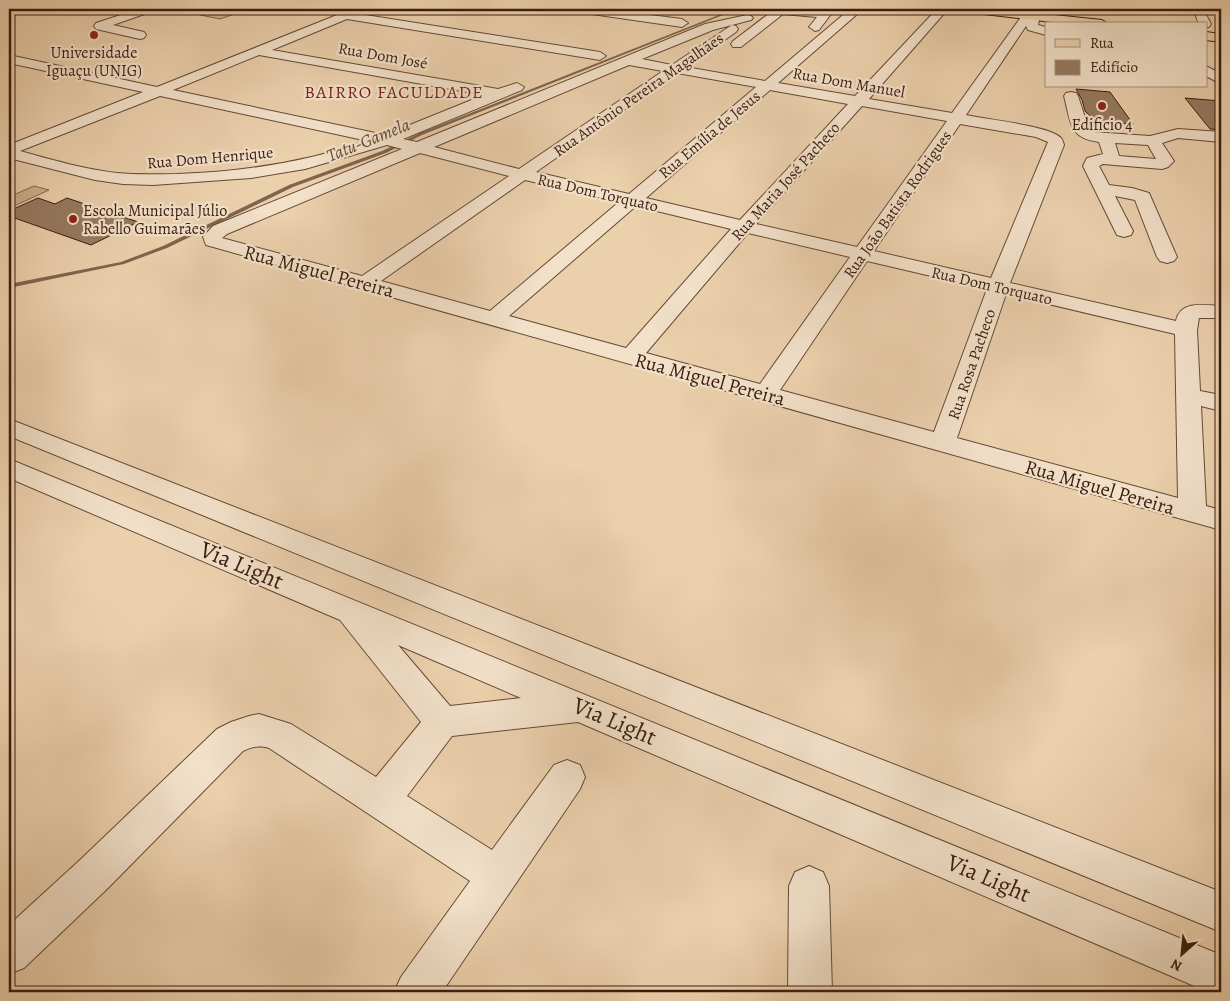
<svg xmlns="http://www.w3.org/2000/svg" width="1230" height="1001" viewBox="0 0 1230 1001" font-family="Alegreya,serif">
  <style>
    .green { fill: #cdb191; stroke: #846650 }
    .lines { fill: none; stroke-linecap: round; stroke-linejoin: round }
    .stream { fill: #80634d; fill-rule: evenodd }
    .building { fill: #967a61; stroke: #3a1c0f }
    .minor-casing { stroke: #664936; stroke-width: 2 }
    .major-casing { stroke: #3a1c0f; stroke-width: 2 }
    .minor { fill: #f2e0c9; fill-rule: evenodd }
    .major { fill: #ebd0ac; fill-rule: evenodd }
    .poi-dot { fill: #8f2418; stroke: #f2e0c9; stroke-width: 2 }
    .labels { text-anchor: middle; stroke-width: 4.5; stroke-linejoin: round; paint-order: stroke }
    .far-poi-label { font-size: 16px; fill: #3a1c0f; stroke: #f2e0c9 }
    .far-street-label { font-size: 16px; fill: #3a1c0f; stroke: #f2e0c9 }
    .far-neighbourhood-label { font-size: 18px; letter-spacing: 1px; fill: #7a1f14; stroke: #f2e0c9 }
    .far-water-label { font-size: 18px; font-style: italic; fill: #634633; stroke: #f2e0c9 }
    .street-label { font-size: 20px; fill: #3a1c0f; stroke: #f2e0c9 }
    .near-street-label { font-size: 24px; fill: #3a1c0f; stroke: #f2e0c9 }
  </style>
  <rect width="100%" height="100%" fill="#ebd0ac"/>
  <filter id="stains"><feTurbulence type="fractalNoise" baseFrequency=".004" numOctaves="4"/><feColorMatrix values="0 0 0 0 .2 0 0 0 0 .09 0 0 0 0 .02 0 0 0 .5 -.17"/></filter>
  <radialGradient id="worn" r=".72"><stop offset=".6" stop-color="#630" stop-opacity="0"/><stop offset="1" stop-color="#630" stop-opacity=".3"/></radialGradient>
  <path class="green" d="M170,9H249L220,19Z
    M34,186L49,190L12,207L9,206V197Z"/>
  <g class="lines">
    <path class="stream" d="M734,9H738L422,135L386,153L293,187L167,248L124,264L9,288V284L121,262L163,246L289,185L382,151L420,133Z"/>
  </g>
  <path class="building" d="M1076,89L1110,92L1133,124L1096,122L1085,111L1082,100Z
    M1185,98L1221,101V130L1210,129Z
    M38,198L55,204L67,198L138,222L91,245L9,216V211Z"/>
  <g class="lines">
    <g class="minor-casing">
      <path id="minor" d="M139,9H155L153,11L113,25L144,32L146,35L144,38L140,39L96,29L94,26L96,23Z
        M352,9H367L359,14L600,52L606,56L600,60L347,19L272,50L498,89L517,83L524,87L522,90L403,139L417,142L705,24L747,15L751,16L753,18L751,20L713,30L642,59L672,65L732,25L736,26L738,29L736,32L686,67L765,81L850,9H863L778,83L855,96L937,9H948L869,99L952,113L1024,13H1038L1040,15L1038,25L1046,27V35L1028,30L1026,26L966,115C984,119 1051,126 1061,138C1063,140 1063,142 1064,145L1010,283L1176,321C1180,300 1205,305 1221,306V318H1199L1197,330L1200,391L1221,395V411L1201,406L1206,506L1221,510V530L206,245L203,237L213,226L402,149L387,145L305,169L251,178L153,185L123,184L95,180L9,158V145L143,92L9,63V55L157,87ZM259,55L484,95L385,135L173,90ZM629,65L663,71L519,169L434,147ZM677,73L756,87L629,194L536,172ZM770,90L848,104L740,220L646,198ZM160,96L368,141C306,162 242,172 177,174C157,174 137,175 117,173C84,169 52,160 20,151ZM862,106L947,121L857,247L756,224ZM960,124L1036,137L1048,142L991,278L874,251ZM420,153L509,176L362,276L222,238L227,234ZM525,180L619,202L490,311L381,281ZM636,206L731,229L626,348L509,316ZM748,233L850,257L760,384L646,353ZM867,261L987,289L934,432L780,390ZM1006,294L1175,334L1178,498L957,438Z
        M572,9H602L682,19L688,23L682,27L578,12Z
        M775,9C788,9 822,6 831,14L819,30L815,31L809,27L817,17L783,14L741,47H733L731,44L733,41Z
        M1193,9H1203L1211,24L1209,27H1206V24H1199Z
        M1206,66L1221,74V84L1206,76Z
        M1071,92L1076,93L1078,96L1089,130L1093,132L1150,136L1178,129L1221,132V142L1178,138L1162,143L1174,161L1168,167L1162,169L1103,164L1099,166L1109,185L1132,188L1149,193L1177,257L1174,261L1167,263L1160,261L1157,257L1135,200L1115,196L1133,231L1131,235L1124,237L1117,235L1115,231L1083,166L1087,158L1103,154L1099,142C1068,138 1071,122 1064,96L1066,93ZM1115,143L1148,145L1156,159L1119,156Z
        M9,419L1221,892V932L9,436Z
        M9,459L1221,955V992L1206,991L578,722L452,736L407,796L492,850L554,765L567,760L580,765L585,777L580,789L442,992H394L401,977L470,881L269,748C258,745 252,747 243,751L108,888L24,968L9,974V925L80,860L217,729L231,722L249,716L259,714L291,724L376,777L421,722L340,620L9,478ZM398,645L521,698L450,706Z
        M809,866L823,872L829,886L832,992H788L789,886L795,872Z"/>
    </g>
    <g class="major-casing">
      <path id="major" d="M961,9H996L1102,20L1108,24H1068L967,12Z
        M1206,32L1221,34V42L1206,40Z"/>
    </g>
    <use href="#minor" class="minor"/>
    <use href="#major" class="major"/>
  </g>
  <g class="poi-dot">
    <circle cx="94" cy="35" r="5"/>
    <circle cx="1102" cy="106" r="5"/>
    <circle cx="73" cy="219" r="5"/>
  </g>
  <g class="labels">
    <g class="far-poi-label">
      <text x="94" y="58">Universidade<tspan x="94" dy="18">Iguaçu (UNIG)</tspan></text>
      <text x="1102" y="130">Edificio 4</text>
      <text x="83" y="216" text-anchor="start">Escola Municipal Júlio<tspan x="83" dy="18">Rabello Guimarães</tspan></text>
    </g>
    <g class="far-street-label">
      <text transform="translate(383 55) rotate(10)" y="6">Rua Dom José</text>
      <text transform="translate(849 82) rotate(10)" y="6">Rua Dom Manuel</text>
      <text transform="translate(638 94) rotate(-35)" y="6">Rua Antônio Pereira Magalhães</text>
      <text transform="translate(709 134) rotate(-40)" y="6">Rua Emília de Jesus</text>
      <text transform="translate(210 157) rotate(-5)" y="6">Rua Dom Henrique</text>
      <text transform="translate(785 181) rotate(-48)" y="6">Rua Maria José Pacheco</text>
      <text transform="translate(598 192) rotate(13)" y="6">Rua Dom Torquato</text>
      <text transform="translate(897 204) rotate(-55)" y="6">Rua João Batista Rodrigues</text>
      <text transform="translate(992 285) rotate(13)" y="6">Rua Dom Torquato</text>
      <text transform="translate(971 364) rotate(-71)" y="6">Rua Rosa Pacheco</text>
    </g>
    <g class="far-neighbourhood-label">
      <text x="394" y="98">BAIRRO FACULDADE</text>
    </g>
    <g class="far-water-label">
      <text transform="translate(368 140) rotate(-22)" y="6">Tatu-Gamela</text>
    </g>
    <g class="street-label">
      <text transform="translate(319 271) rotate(15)" y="7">Rua Miguel Pereira</text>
      <text transform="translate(710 379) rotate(15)" y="7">Rua Miguel Pereira</text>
      <text transform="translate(1100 487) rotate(16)" y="7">Rua Miguel Pereira</text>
    </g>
    <g class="near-street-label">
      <text transform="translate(242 565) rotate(23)" y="8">Via Light</text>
      <text transform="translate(615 721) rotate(23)" y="8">Via Light</text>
      <text transform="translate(989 878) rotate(23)" y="8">Via Light</text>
    </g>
  </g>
  <rect width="1230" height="1001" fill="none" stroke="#ebd0ac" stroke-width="30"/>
  <rect x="10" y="10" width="1210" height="981" fill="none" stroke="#3a1c0f" stroke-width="2.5"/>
  <rect x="15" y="15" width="1200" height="971" fill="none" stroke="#3a1c0f"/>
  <rect x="1045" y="22" width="162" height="65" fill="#f2e0c9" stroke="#a8927f"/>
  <rect x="1055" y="39" width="25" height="8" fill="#ebd0ac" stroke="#a8927f"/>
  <text x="1090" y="48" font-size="15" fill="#3a1c0f">Rua</text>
  <rect x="1055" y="60" width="25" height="15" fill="#967a61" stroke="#a8927f"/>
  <text x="1090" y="72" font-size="15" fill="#3a1c0f">Edifício</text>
  <g transform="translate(1182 954) rotate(207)" stroke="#f2e0c9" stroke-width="4" paint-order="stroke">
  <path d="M0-4L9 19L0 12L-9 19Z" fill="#3a1c0f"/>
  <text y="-8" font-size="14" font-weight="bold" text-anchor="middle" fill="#3a1c0f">N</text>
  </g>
  <rect width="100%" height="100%" filter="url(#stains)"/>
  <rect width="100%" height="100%" fill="url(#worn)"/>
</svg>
